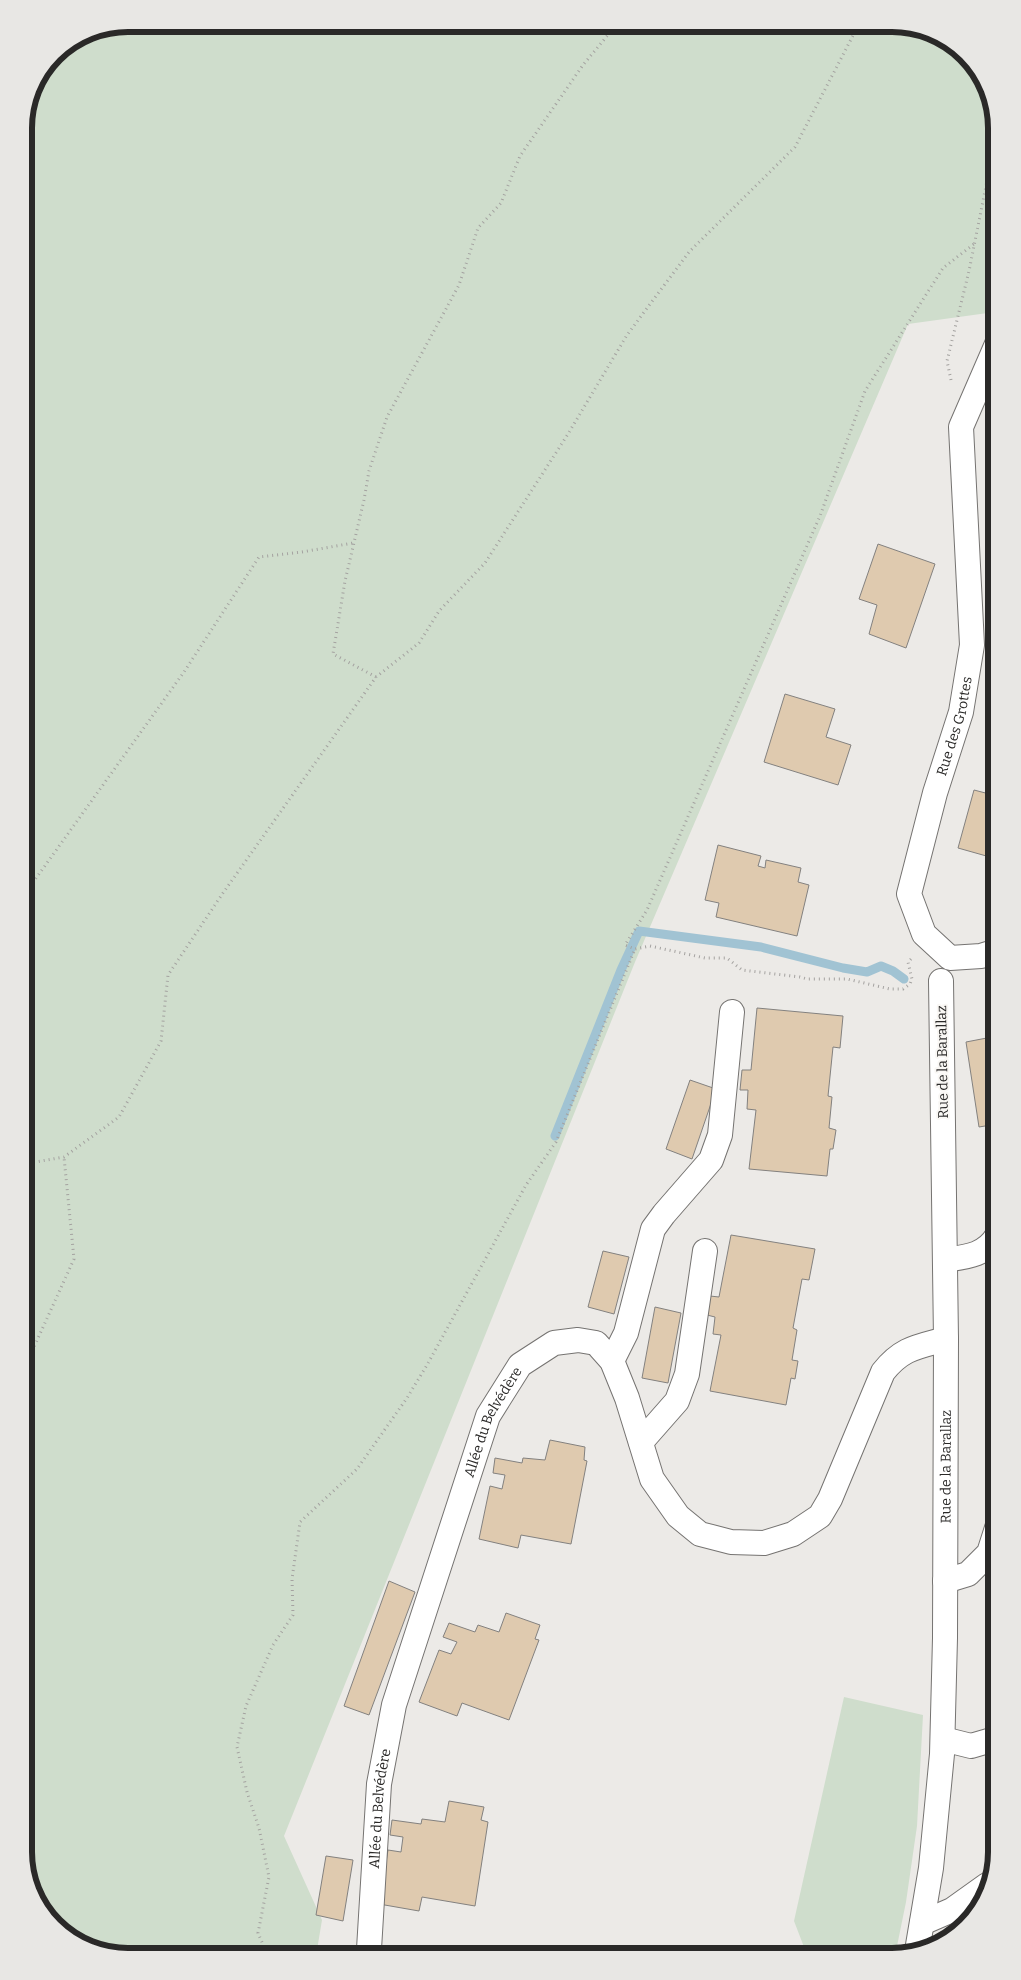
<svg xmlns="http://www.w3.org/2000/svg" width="1021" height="1980" viewBox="0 0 1021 1980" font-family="Bitter,serif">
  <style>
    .green { fill: #cfddcc }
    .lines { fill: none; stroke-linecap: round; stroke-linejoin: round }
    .stream { stroke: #a1c3d3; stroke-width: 9 }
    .building { fill: #dfcaaf; stroke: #83817f }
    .minor-casing { stroke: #757371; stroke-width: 26 }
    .path { stroke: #a4a2a0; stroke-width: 3; stroke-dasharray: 1 4; stroke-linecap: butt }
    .minor { stroke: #fff; stroke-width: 24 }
    .labels { text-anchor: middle; stroke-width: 4; stroke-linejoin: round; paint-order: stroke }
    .street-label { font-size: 14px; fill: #2a2928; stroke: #f9f7f4 }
    .rim { fill: none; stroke: #2a2928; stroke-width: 6 }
  </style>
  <rect width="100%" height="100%" fill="#eceae7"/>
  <path class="green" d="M128,24H900L951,41L989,88L997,128V308L995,312L908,324L635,962L284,1836L322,1920L316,1956H122L70,1939L32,1892L24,1852V122L32,88L55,54L88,32Z
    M844,1697L923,1715L917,1826L906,1902L895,1956H837L804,1947L794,1921Z"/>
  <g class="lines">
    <path class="stream" d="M555,1136L621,970L639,931L761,947L843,968L867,972L881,966L893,971L904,979"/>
  </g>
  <path class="building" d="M878,544L935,564L906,648L869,634L877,605L859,599Z
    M785,694L835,709L826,737L851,745L838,785L764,762Z
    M997,695V730L988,728Z
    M974,790L997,796V859L958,848Z
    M718,845L761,856L758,866L765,868L766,860L801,868L798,882L809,885L797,936L716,917L719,903L705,900Z
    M757,1008L843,1016L840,1048L833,1047L828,1096L832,1097L829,1128L836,1130L833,1149H830L827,1176L749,1169L756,1110L747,1109L748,1090H740L742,1070H751Z
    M992,1037L997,1072V1110L989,1112L991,1125L979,1127L966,1042Z
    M690,1080L716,1089L692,1159L666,1149Z
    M731,1235L815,1249L809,1280L802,1279L793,1328L797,1330L792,1360L798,1361L795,1379L791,1378L786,1405L710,1391L721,1335L713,1334L715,1317L707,1315L710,1296L719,1297Z
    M603,1251L629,1257L614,1314L588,1307Z
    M655,1307L681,1313L668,1383L642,1378Z
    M550,1440L585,1447L584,1460L587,1461L571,1544L521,1535L518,1548L479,1539L490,1486L502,1489L505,1475L493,1473L495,1458L522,1463L523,1458L545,1460Z
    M389,1581L415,1592L369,1715L344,1706Z
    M506,1613L540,1625L535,1639L539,1640L509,1720L462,1703L457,1716L419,1702L439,1650L451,1654L457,1642L443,1637L449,1623L475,1632L478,1625L499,1632Z
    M449,1801L484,1807L481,1820L488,1822L475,1906L422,1897L419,1911L379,1904L388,1850L401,1852L403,1837L390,1835L392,1820L421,1824L422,1819L445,1822Z
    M326,1856L353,1860L343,1921L316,1915Z"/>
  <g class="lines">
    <g class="minor-casing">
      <g id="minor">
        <path id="s1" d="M997,951L981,956L950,958L924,934L909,894L935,793L961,712L972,645L961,427L997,344"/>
        <path d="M945,1260C965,1257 985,1256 997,1236"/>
        <path d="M612,1361L626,1333L653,1229L664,1214L711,1160L720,1135L732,1012"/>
        <path d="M641,1442L677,1401L687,1374L705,1251"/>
        <path d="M945,1581L968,1574L989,1553L997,1528"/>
        <path d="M943,1739L971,1746L995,1739L997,1735"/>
        <path d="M922,1923L952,1910L987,1885"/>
        <path id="s2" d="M369,1949L379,1784L394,1705L488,1416L520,1365L554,1343L578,1340L596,1343L612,1361L627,1398L652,1479L678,1516L700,1534L731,1542L764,1543L793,1534L820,1516L830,1499L883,1372C902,1348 917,1347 946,1339"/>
        <path id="s3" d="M917,1951L931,1868L942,1754L945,1638L946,1339L941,981"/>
      </g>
    </g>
    <path class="path" d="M951,380L947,361L969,271L997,131
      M376,677L333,654L345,581L364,500L369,471L387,417L459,285L478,228L501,203L520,156L583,65L617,24
      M24,895L184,672L259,557L302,552L353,543
      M911,959L908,962L912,979L910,984L903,989H890L847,979H807L800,977L742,970L727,958H705L650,946L635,949L625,945L647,910L820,516L865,391L943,268L974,244
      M24,1164L64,1157L119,1117L161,1041L168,975L223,893L376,677L419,643L439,611L485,563L568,434L627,335L689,252L795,147L859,24
      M24,1369L74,1259L64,1157
      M268,1956L258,1933L269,1877L259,1828L247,1792L237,1747L246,1706L273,1645L293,1615L292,1579L300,1522L357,1469L407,1398L427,1365L526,1185L556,1142L635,949"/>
    <use href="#minor" class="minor"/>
  </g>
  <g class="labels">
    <g class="street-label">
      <text dy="5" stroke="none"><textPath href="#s1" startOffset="300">Rue des Grottes</textPath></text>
      <text transform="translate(942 1062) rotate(-91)" y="5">Rue de la Barallaz</text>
      <text dy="5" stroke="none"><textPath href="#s2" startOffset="546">Allée du Belvédère</textPath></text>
      <text dy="5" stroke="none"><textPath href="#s3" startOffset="486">Rue de la Barallaz</textPath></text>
      <text dy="5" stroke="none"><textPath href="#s2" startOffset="141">Allée du Belvédère</textPath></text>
    </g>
  </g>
  <path d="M0 0H1021V1980H0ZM128 32H892A96 96 0 0 1 988 128V1852A96 96 0 0 1 892 1948H128A96 96 0 0 1 32 1852V128A96 96 0 0 1 128 32Z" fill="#e8e7e4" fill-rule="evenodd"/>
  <path class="rim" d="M128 32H892A96 96 0 0 1 988 128V1852A96 96 0 0 1 892 1948H128A96 96 0 0 1 32 1852V128A96 96 0 0 1 128 32Z"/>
</svg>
